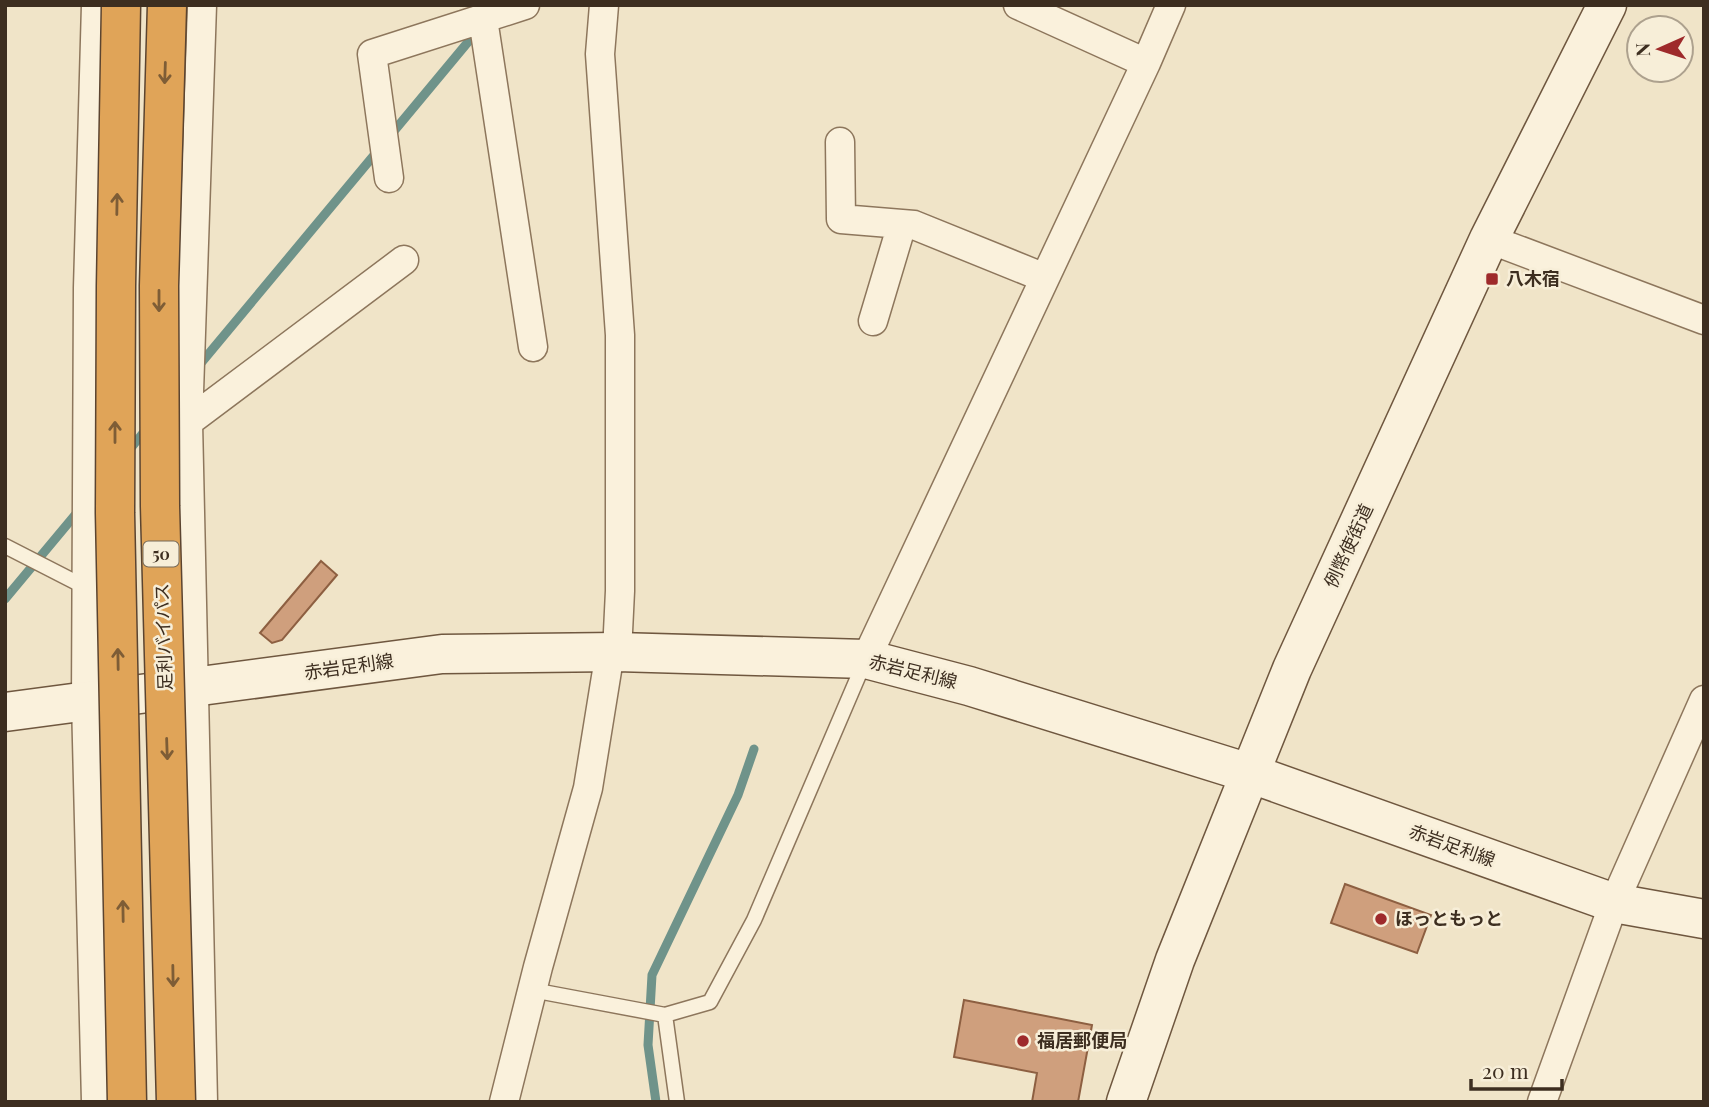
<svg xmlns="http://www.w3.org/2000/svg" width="1709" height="1107" viewBox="0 0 1709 1107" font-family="'Playfair Display','Noto Sans JP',serif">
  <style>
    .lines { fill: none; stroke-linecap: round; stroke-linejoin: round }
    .stream { stroke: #6f938a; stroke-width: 9 }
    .building { fill: #cf9f7d; stroke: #8d5f41; stroke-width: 2 }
    .lane-casing { stroke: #8d765c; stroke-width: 17 }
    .street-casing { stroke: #8d765c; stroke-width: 31 }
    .secondary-casing { stroke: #6f573f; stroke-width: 41 }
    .lane { stroke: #faf1dc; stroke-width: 14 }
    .street { stroke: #faf1dc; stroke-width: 28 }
    .secondary { stroke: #faf1dc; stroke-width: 38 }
    .highway-bridge-casing { stroke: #5b4430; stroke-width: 41; stroke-linecap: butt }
    .highway-bridge { stroke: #e0a458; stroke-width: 38 }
    .oneway { stroke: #7e5d36 }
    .poi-dot { fill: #9e2a2b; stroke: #f7eed8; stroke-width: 2.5 }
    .labels { text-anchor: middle; stroke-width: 5; stroke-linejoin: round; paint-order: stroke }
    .shield { fill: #f7eed8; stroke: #756857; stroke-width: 2 }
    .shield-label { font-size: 16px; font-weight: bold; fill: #3d2e20 }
    .poi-label { font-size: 18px; font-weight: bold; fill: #3d2e20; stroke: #f7eed8; text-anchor: start }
    .street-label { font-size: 18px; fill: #3d2e20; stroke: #f7eed8 }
  </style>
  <rect width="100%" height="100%" fill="#f0e4c8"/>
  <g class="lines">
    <path class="stream" d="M389,137L478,30
      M196,369L380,148
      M127,453L147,428
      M5,599L80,509
      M656,1102L648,1045L652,975L738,795L754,749"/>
  </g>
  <path class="building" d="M321,561L337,575L282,640L272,643L260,633Z
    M1345,884L1431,915L1417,953L1331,923Z
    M964,1000L1092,1025L1078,1102H1032L1037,1073L954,1057Z"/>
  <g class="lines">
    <g class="lane-casing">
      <path id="lane" d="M5,546L87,588
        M532,990L665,1015L710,1002L754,920L864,663
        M665,1015L677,1102"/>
    </g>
    <g class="street-casing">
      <path id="street" d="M96,5L88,288L86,701L96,1102
        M202,5L188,422L203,1102
        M604,5L600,54L620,335V591L617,652
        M1018,5L1146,63
        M483,19L533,347
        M840,142L841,219L914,225L1045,278
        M389,178L372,54L525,5
        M1489,239L1704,320
        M873,321L902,224
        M188,422L404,260
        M866,659L1146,63L1171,5
        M504,1102L538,967L588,788L610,652
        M1542,1102L1614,903L1704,700"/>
    </g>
    <g class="secondary-casing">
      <path id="secondary" d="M5,712L442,654L617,652L866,659L969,686L1249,773L1614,903L1704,919
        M1126,1102L1175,960L1292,669L1489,239L1607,5"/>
    </g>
    <use href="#lane" class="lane"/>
    <use href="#street" class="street"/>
    <use href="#secondary" class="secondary"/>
    <g class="highway-bridge-casing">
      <path id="highway-bridge" d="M121,5L116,286L115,513L127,1102
        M167,5L159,286L160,506L176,1102"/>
    </g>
    <use href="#highway-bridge" class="highway-bridge"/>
  </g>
  <defs><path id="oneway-shaft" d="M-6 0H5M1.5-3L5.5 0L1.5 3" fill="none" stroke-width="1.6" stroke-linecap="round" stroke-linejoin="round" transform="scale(1.75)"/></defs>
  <g class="oneway">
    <use href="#oneway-shaft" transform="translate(165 73) rotate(92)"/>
    <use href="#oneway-shaft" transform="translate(117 204) rotate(-89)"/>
    <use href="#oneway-shaft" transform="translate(159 301) rotate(90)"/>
    <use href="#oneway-shaft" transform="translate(115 432) rotate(-90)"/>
    <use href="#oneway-shaft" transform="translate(118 659) rotate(-91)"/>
    <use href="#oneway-shaft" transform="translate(167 749) rotate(88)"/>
    <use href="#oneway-shaft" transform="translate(123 911) rotate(-91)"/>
    <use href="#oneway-shaft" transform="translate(173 976) rotate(89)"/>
  </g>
  <g class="poi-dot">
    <rect x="1485" y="272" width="14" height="14" rx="3.5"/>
    <circle cx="1381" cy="919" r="7"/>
    <circle cx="1023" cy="1041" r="7"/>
  </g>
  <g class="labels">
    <rect class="shield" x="143.5" y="541.5" width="35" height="25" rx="5"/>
    <g class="shield-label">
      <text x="161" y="560">50</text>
    </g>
    <g class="poi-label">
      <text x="1506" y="285">八木宿</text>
      <text x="1395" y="925">ほっともっと</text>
      <text x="1037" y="1047">福居郵便局</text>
    </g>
    <g class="street-label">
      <text transform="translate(1349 546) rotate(-65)" y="6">例幣使街道</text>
      <text transform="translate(164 637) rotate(-92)" y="6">足利バイパス</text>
      <text transform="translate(349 667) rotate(-8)" y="6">赤岩足利線</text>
      <text transform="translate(913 672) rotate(14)" y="6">赤岩足利線</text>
      <text transform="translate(1452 846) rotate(20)" y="6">赤岩足利線</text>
    </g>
  </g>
  <rect width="1709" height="1107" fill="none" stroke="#3d2e20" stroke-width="14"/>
  <g transform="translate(1660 49) rotate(267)"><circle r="33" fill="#f7eed8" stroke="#ada18e" stroke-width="2"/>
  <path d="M0-5L12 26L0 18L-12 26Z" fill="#9e2a2b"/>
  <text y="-10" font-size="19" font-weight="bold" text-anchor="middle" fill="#3d2e20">N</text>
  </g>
  <path d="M1471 1079v10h91v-10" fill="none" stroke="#3d2e20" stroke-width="3.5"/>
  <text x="1482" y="1079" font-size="21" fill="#3d2e20" stroke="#f7eed8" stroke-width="5" paint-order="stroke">20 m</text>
</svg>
